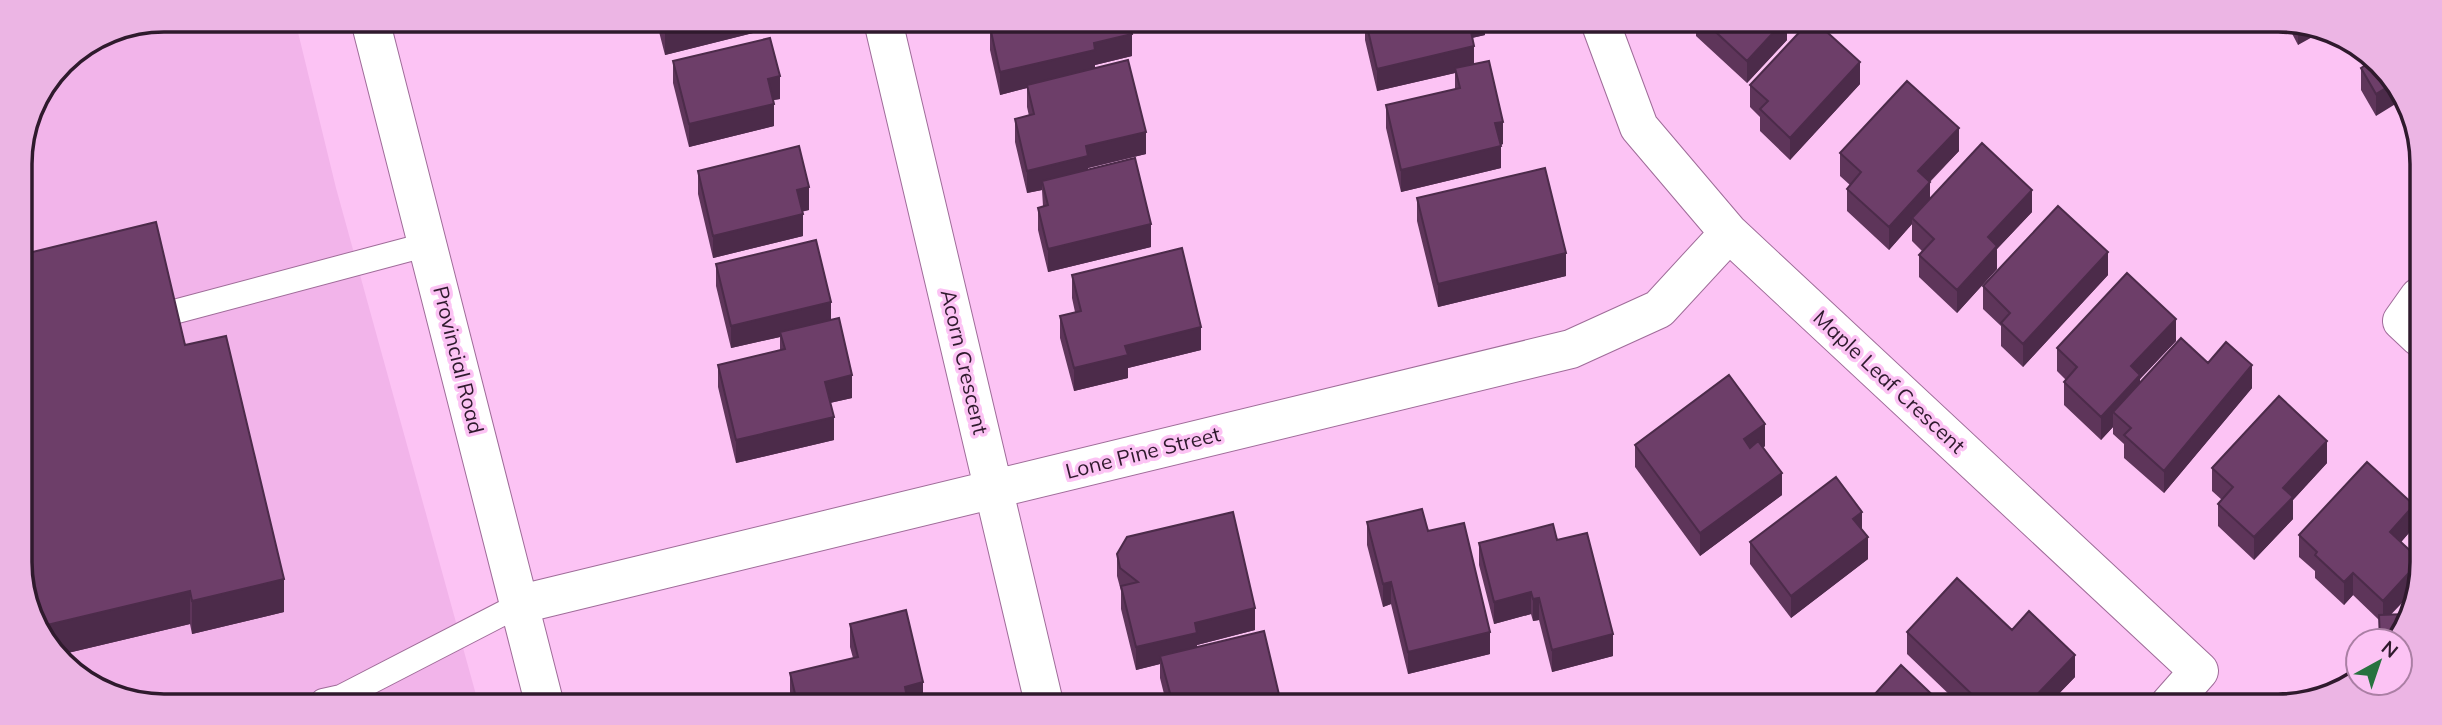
<svg xmlns="http://www.w3.org/2000/svg" width="2442" height="725" viewBox="0 0 2442 725" font-family="Mulish,sans-serif">
  <style>
    .built { fill: #f2b4ea }
    .lines { fill: none; stroke-linecap: round; stroke-linejoin: round }
    .service-casing { stroke: #9f6c99; stroke-width: 26 }
    .minor-casing { stroke: #9f6c99; stroke-width: 40 }
    .secondary-casing { stroke: #9f6c99; stroke-width: 40 }
    .service { stroke: #fff; stroke-width: 24 }
    .minor { stroke: #fff; stroke-width: 38 }
    .secondary { stroke: #fff; stroke-width: 38 }
    .wall { fill: #5e355a }
    .shaded-wall { fill: #4c2b4a }
    .building { fill: #6d3e69; stroke: #4c2b4a; stroke-width: 2 }
    .labels { text-anchor: middle; stroke-width: 7; stroke-linejoin: round; paint-order: stroke }
    .street-label { font-size: 21px; fill: #2f1a2d; stroke: #fcc3f4 }
    .rim { fill: none; stroke: #2f1a2d; stroke-width: 3.5 }
  </style>
  <rect width="100%" height="100%" fill="#fcc3f4"/>
  <path class="built" d="M164,19L295,20L336,188L478,702L127,701L55,657L22,589L20,155L34,100L62,61L109,30Z"/>
  <g class="lines">
    <g class="service-casing">
      <path id="service" d="M170,313L429,244
        M323,701L341,697L521,604"/>
    </g>
    <g class="minor-casing">
      <path id="minor" d="M883,21L1044,703
        M1600,22L1639,127L1729,233L2199,671L2169,705
        M2419,337L2402,321L2419,297
        M521,604L1571,349L1659,309L1729,233"/>
    </g>
    <g class="secondary-casing">
      <path id="secondary" d="M370,20L544,702"/>
    </g>
    <use href="#service" class="service"/>
    <use href="#minor" class="minor"/>
    <use href="#secondary" class="secondary"/>
  </g>
  <path class="wall" d="M656,20L757,21V32L665,55Z
    M1009,21H1129L1132,56L1095,65V68L1146,154L1088,168V170L1151,247L1048,272L1038,230V208L1043,206L1042,190L1027,193L1015,142V119L1029,116L1027,107V88L1000,95L990,50V27L1009,23Z
    M1365,22H1485V35L1472,38L1474,64L1503,144L1501,145V168L1401,192L1386,128V105L1455,89V73L1377,91L1365,40Z
    M1696,23H1787V40L1747,83L1696,36Z
    M2287,24H2315L2298,45Z
    M673,61L780,99L773,100L774,126L689,147L673,83Z
    M2361,68H2387L2376,116L2361,90Z
    M1860,84L1790,160L1760,131V117L1750,107V85Z
    M1959,151L1930,182V199L2032,212L1997,249V269L1957,313L1919,277V255L1922,251L1912,241V224L1889,250L1847,211V189L1850,185L1840,176V153Z
    M698,171L809,210L802,211L803,236L713,258L698,194Z
    M1417,198L1566,276L1438,307L1417,221Z
    M20,255L185,345L284,612L192,634L190,624L55,656L22,589Z
    M716,264L831,320L852,398L830,403L834,440L736,463L718,387V365L780,350V337L731,348L716,286Z
    M1072,275L1201,350L1128,368V378L1074,391L1060,338V316L1075,312L1072,298Z
    M2108,275L2023,367L2001,346V326L1983,309V286Z
    M2176,341L2140,379V382L2208,363L2252,388L2164,493L2124,458V444L2113,434V427L2101,440L2064,405V382L2066,380L2057,371V348Z
    M1635,445L1765,446L1763,448L1782,495L1700,556L1635,467Z
    M2327,463L2293,500V519L2254,560L2218,526V504L2222,500L2212,491V468Z
    M1367,522L1428,531L1490,654L1408,674L1391,604L1383,607L1367,545Z
    M2414,527L2401,542L2391,615L2389,641H2379V620L2353,595L2344,605L2315,578V571L2299,557V535Z
    M1862,530L1868,559L1791,618L1750,564V542Z
    M1557,540L1613,656L1552,672L1539,620L1533,621L1531,614L1494,624L1479,565V543Z
    M1117,554L1255,630L1197,645V647L1281,703H1147V699L1164,694L1160,678V664L1136,670L1121,609V591L1117,576Z
    M850,624L923,703L791,702L790,696V673L853,658L850,647Z
    M1907,632L2075,677L2048,705H1947L1953,698L1907,654Z"/>
  <path class="shaded-wall" d="M714,20L757,21V32L665,55V32Z
    M1467,22H1485V35L1467,39Z
    M1782,23H1787V40L1747,83V61Z
    M2298,24H2315L2325,30L2298,45Z
    M1132,34V56L1095,65V72L1027,85V88L1000,95V72L1094,43Z
    M1474,46V68H1455V73L1377,91V69Z
    M1860,62V84L1790,160V138Z
    M780,76V99L768,101V79Z
    M2394,83L2402,100L2376,116V94Z
    M774,104V126L689,147V124Z
    M1503,122V144L1495,146V123Z
    M1959,128V151L1918,193V171Z
    M1146,132V154L1088,168V179L1042,181V190L1027,193V171L1086,146Z
    M1501,146V168L1401,192V170Z
    M1930,182V204L1912,218V224L1889,250V227Z
    M809,187V210L797,213V190Z
    M2032,190V212L1997,249V269L1957,313V290L1988,237Z
    M803,214V236L713,258V236Z
    M1151,224V247L1048,272V249Z
    M2108,252V275L2023,367V344Z
    M1566,253V276L1438,307V284Z
    M831,302V324L780,332V337L731,348V326Z
    M2176,319V341L2140,379V397L2113,412V427L2101,440V417L2131,366Z
    M1201,327V350L1128,368V378L1074,391V368L1125,346Z
    M2252,365V388L2164,493V471Z
    M852,375V398L825,404V382Z
    M834,417V440L736,463V440Z
    M1765,424V446L1744,461V439Z
    M2327,441V463L2293,500V519L2254,560V537L2283,488Z
    M1782,473V495L1700,556V533Z
    M2414,505V527L2390,555V532Z
    M1862,512V535L1853,519Z
    M1868,537V559L1791,618V596Z
    M2418,563V586L2383,623V601Z
    M2353,573V595L2344,605V582Z
    M284,579V612L192,634V601Z
    M1391,582V604L1383,607V584Z
    M190,591V624L55,656L47,625Z
    M1531,592V614L1494,624V602Z
    M1539,598V620L1533,621V599Z
    M1255,608V630L1197,645V655L1160,656V664L1136,670V647L1195,623Z
    M1490,632V654L1408,674V652Z
    M1613,634V656L1552,672V650Z
    M2075,655V677L2048,705H2027Z
    M923,682V703H905V687Z"/>
  <path class="building" d="M662,20H714L665,32Z
    M1014,21H1129L1132,34L1094,43L1095,50L1000,72L990,27Z
    M1366,22H1469L1474,46L1377,69Z
    M1706,23H1782L1747,61Z
    M1808,23H1817L1860,62L1790,138L1760,109L1768,101L1750,85Z
    M770,38L780,76L768,79L774,104L689,124L673,61Z
    M1128,60L1146,132L1086,146L1088,156L1027,171L1015,119L1034,114L1027,85Z
    M2374,60L2387,68L2394,83L2376,94L2361,68Z
    M1489,61L1503,122L1495,123L1501,146L1401,170L1386,105L1460,88L1455,68Z
    M1907,81L1959,128L1918,171L1930,182L1889,227L1847,189L1861,172L1840,153Z
    M1982,143L2032,190L1988,237L1997,246L1957,290L1919,255L1934,239L1912,218Z
    M799,146L809,187L797,190L803,214L713,236L698,171Z
    M1135,158L1151,224L1048,249L1038,208L1048,205L1042,181Z
    M1545,168L1566,253L1438,284L1417,198Z
    M2058,206L2108,252L2023,344L2001,323L2010,313L1983,286Z
    M156,222L185,345L226,336L284,579L192,601L190,591L47,625L54,654L22,589L21,391L24,390L21,378L20,255Z
    M816,240L831,302L731,326L716,264Z
    M1182,248L1201,327L1125,346L1128,355L1074,368L1060,316L1081,311L1072,275Z
    M2127,273L2176,319L2131,366L2140,375L2101,417L2064,382L2077,367L2057,348Z
    M839,318L852,375L825,382L834,417L736,440L718,365L785,349L780,332Z
    M2181,338L2208,363L2226,342L2252,365L2164,471L2124,435L2131,428L2113,412Z
    M1729,375L1765,424L1744,439L1750,448L1758,441L1782,473L1700,533L1635,445Z
    M2279,396L2327,441L2283,488L2293,497L2254,537L2218,504L2233,487L2212,468Z
    M2367,462L2414,505L2390,532L2418,558V563L2383,601L2353,573L2344,582L2315,555L2317,552L2299,535Z
    M1836,477L1862,512L1853,519L1868,537L1791,596L1750,542Z
    M1422,509L1428,531L1464,523L1490,632L1408,652L1391,582L1383,584L1367,522Z
    M1233,512L1255,608L1195,623L1197,633L1136,647L1121,586L1138,582L1120,568L1117,554L1127,537Z
    M1553,524L1557,540L1587,533L1613,634L1552,650L1539,598L1533,599L1531,592L1494,602L1479,543Z
    M1957,578L2012,630L2029,611L2075,655L2027,705H1983L1907,632Z
    M906,610L923,682L905,687L908,703L797,702L790,673L858,657L850,624Z
    M2407,614L2389,641H2380L2379,615Z
    M1264,631L1281,703H1148L1147,699L1170,693L1160,656Z
    M1901,665L1943,705H1865Z
    M1954,697L1962,705H1947Z"/>
  <g class="labels">
    <g class="street-label">
      <text transform="translate(458 360) rotate(76)" y="7">Provincial Road</text>
      <text transform="translate(964 362) rotate(77)" y="7">Acorn Crescent</text>
      <text transform="translate(1889 382) rotate(43)" y="7">Maple Leaf Crescent</text>
      <text transform="translate(1143 453) rotate(-14)" y="7">Lone Pine Street</text>
    </g>
  </g>
  <path d="M0 0H2442V725H0ZM164 32H2278A132 132 0 0 1 2410 164V562A132 132 0 0 1 2278 694H164A132 132 0 0 1 32 562V164A132 132 0 0 1 164 32Z" fill="#ecb5e4" fill-rule="evenodd"/>
  <path class="rim" d="M164 32H2278A132 132 0 0 1 2410 164V562A132 132 0 0 1 2278 694H164A132 132 0 0 1 32 562V164A132 132 0 0 1 164 32Z"/>
  <g transform="translate(2379 662) rotate(40)"><circle r="33" fill="#fcc3f4" stroke="#aa7fa4" stroke-width="2"/>
  <path d="M0-5L12 26L0 18L-12 26Z" fill="#28723f"/>
  <text y="-10" font-size="19" font-weight="bold" text-anchor="middle" fill="#2f1a2d">N</text>
  </g>
</svg>
